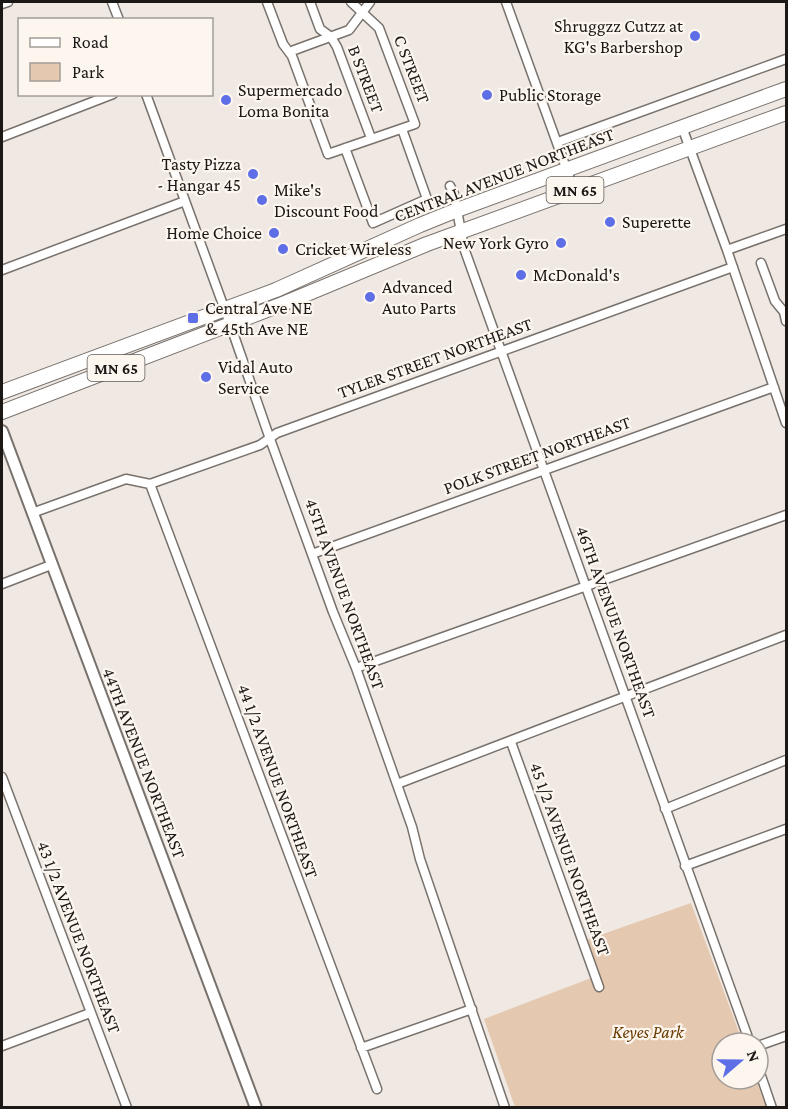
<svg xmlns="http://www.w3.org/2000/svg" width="788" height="1109" viewBox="0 0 788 1109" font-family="'Crimson Pro',serif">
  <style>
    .green { fill: #e4c8af }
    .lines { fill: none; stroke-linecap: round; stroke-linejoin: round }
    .minor-casing { stroke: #79726c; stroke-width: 11 }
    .tertiary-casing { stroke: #79726c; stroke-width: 14 }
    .primary-casing { stroke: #79726c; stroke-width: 16 }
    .minor { stroke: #fff; stroke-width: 8 }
    .tertiary { stroke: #fff; stroke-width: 10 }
    .primary { stroke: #fff; stroke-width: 14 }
    .poi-dot { fill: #5d6ee6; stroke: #fdf6ef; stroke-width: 2 }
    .labels { text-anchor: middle; stroke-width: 4.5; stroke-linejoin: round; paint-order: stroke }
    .shield { fill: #fdf6ef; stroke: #5f5b57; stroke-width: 1.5 }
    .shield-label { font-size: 16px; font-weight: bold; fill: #1b1816 }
    .poi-label { font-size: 18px; fill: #1b1816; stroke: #fdf6ef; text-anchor: start }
    .street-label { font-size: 18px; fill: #1b1816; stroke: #fdf6ef }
    .park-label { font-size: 18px; font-style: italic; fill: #683a00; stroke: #fdf6ef }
  </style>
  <rect width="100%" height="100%" fill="#f0e8e2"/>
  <path class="green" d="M691,903L743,1043H722V1079H756L766,1107H515L484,1019L599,975L586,940Z"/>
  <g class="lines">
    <g class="minor-casing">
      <path id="minor" d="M112,2L119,20
        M267,2L283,44L292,56L328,154L415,124L379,28L351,2
        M310,2L320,29L331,37L337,47L371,138
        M506,2L574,190
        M2,4L8,2
        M289,52L349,30L370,2
        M146,94L230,324L270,439L333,612L356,668L412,827L420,859L505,1108
        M682,127L727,250L786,423
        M2,137L113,94
        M558,142L786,59
        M345,148L373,223L427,199L402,129
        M450,186L454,194L464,248L750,1043
        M727,250L786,229
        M761,263L775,301L784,312L786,321
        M2,270L185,201
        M150,484L377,1089
        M32,513L126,479L150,484L260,445L277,433L733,267
        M312,554L774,387
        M2,584L51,565
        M356,668L786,515
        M511,742L599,987
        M2,777L127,1108
        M397,784L786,635
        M665,809L786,760
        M685,866L786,829
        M2,1046L90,1013
        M758,1046L786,1036
        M361,1048L472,1009
        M758,1067L772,1108"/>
    </g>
    <g class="tertiary-casing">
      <path id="tertiary" d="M2,431L256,1108"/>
    </g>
    <g class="primary-casing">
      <path id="primary" d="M2,392L276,290L420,225L457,210L786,89
        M2,412L285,303L427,244L786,113"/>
    </g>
    <use href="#minor" class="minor"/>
    <use href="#tertiary" class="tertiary"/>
    <use href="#primary" class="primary"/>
  </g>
  <g class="poi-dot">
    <circle cx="695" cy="36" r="6"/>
    <circle cx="487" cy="95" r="6"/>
    <circle cx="226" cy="100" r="6"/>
    <circle cx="253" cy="174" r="6"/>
    <circle cx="262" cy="200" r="6"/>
    <circle cx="610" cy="222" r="6"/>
    <circle cx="274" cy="233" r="6"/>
    <circle cx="561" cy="243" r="6"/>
    <circle cx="283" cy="249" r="6"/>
    <circle cx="521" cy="275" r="6"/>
    <circle cx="370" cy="297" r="6"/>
    <rect x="187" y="312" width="12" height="12" rx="3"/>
    <circle cx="206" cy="377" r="6"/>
  </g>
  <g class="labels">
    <g class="shield">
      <rect x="546.5" y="177" width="57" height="26" rx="4.5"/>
      <rect x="87.5" y="355" width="57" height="26" rx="4.5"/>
    </g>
    <g class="shield-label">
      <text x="575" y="196">MN 65</text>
      <text x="116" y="374">MN 65</text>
    </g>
    <g class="poi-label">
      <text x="683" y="32" text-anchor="end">Shruggzz Cutzz at<tspan x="683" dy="21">KG's Barbershop</tspan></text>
      <text x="238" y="96">Supermercado<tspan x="238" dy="21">Loma Bonita</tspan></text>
      <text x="499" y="101">Public Storage</text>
      <text x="241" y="170" text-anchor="end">Tasty Pizza<tspan x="241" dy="21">- Hangar 45</tspan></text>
      <text x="274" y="196">Mike's<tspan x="274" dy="21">Discount Food</tspan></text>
      <text x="622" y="228">Superette</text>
      <text x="262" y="239" text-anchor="end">Home Choice</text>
      <text x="549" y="249" text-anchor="end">New York Gyro</text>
      <text x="295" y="255">Cricket Wireless</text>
      <text x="533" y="281">McDonald's</text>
      <text x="382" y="293">Advanced<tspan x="382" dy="21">Auto Parts</tspan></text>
      <text x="205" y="314">Central Ave NE<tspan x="205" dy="21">&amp; 45th Ave NE</tspan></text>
      <text x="218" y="373">Vidal Auto<tspan x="218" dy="21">Service</tspan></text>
    </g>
    <g class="street-label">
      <text transform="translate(412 69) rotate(69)" y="6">C STREET</text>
      <text transform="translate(366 79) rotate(69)" y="6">B STREET</text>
      <text transform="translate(504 175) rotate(-21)" y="6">CENTRAL AVENUE NORTHEAST</text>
      <text transform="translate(435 358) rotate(-20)" y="6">TYLER STREET NORTHEAST</text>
      <text transform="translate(537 455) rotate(-20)" y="6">POLK STREET NORTHEAST</text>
      <text transform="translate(345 594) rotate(70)" y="6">45TH AVENUE NORTHEAST</text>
      <text transform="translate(616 622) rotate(70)" y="6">46TH AVENUE NORTHEAST</text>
      <text transform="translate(144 763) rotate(69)" y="6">44TH AVENUE NORTHEAST</text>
      <text transform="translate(278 781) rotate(70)" y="6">44 1/2 AVENUE NORTHEAST</text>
      <text transform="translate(570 859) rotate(70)" y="6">45 1/2 AVENUE NORTHEAST</text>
      <text transform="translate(79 937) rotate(69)" y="6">43 1/2 AVENUE NORTHEAST</text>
    </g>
    <g class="park-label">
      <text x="648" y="1038">Keyes Park</text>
    </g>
  </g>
  <rect width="788" height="1109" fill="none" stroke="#1b1816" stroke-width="6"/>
  <rect x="18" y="18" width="195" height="78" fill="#fdf6ef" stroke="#a39d98" stroke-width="1.5"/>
  <rect x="30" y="38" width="30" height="9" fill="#ffffff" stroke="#a39d98" stroke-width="1.5"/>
  <text x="72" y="48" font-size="18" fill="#1b1816">Road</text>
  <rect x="30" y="63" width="30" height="18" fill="#e4c8af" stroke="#a39d98" stroke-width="1.5"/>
  <text x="72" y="78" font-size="18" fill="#1b1816">Park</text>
  <g transform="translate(740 1061) rotate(70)"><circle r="28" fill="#fdf6ef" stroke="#a39d98" stroke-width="1.5"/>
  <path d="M0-4.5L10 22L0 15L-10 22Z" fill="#5d6ee6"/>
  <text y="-9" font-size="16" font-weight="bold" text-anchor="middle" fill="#1b1816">N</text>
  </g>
</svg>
